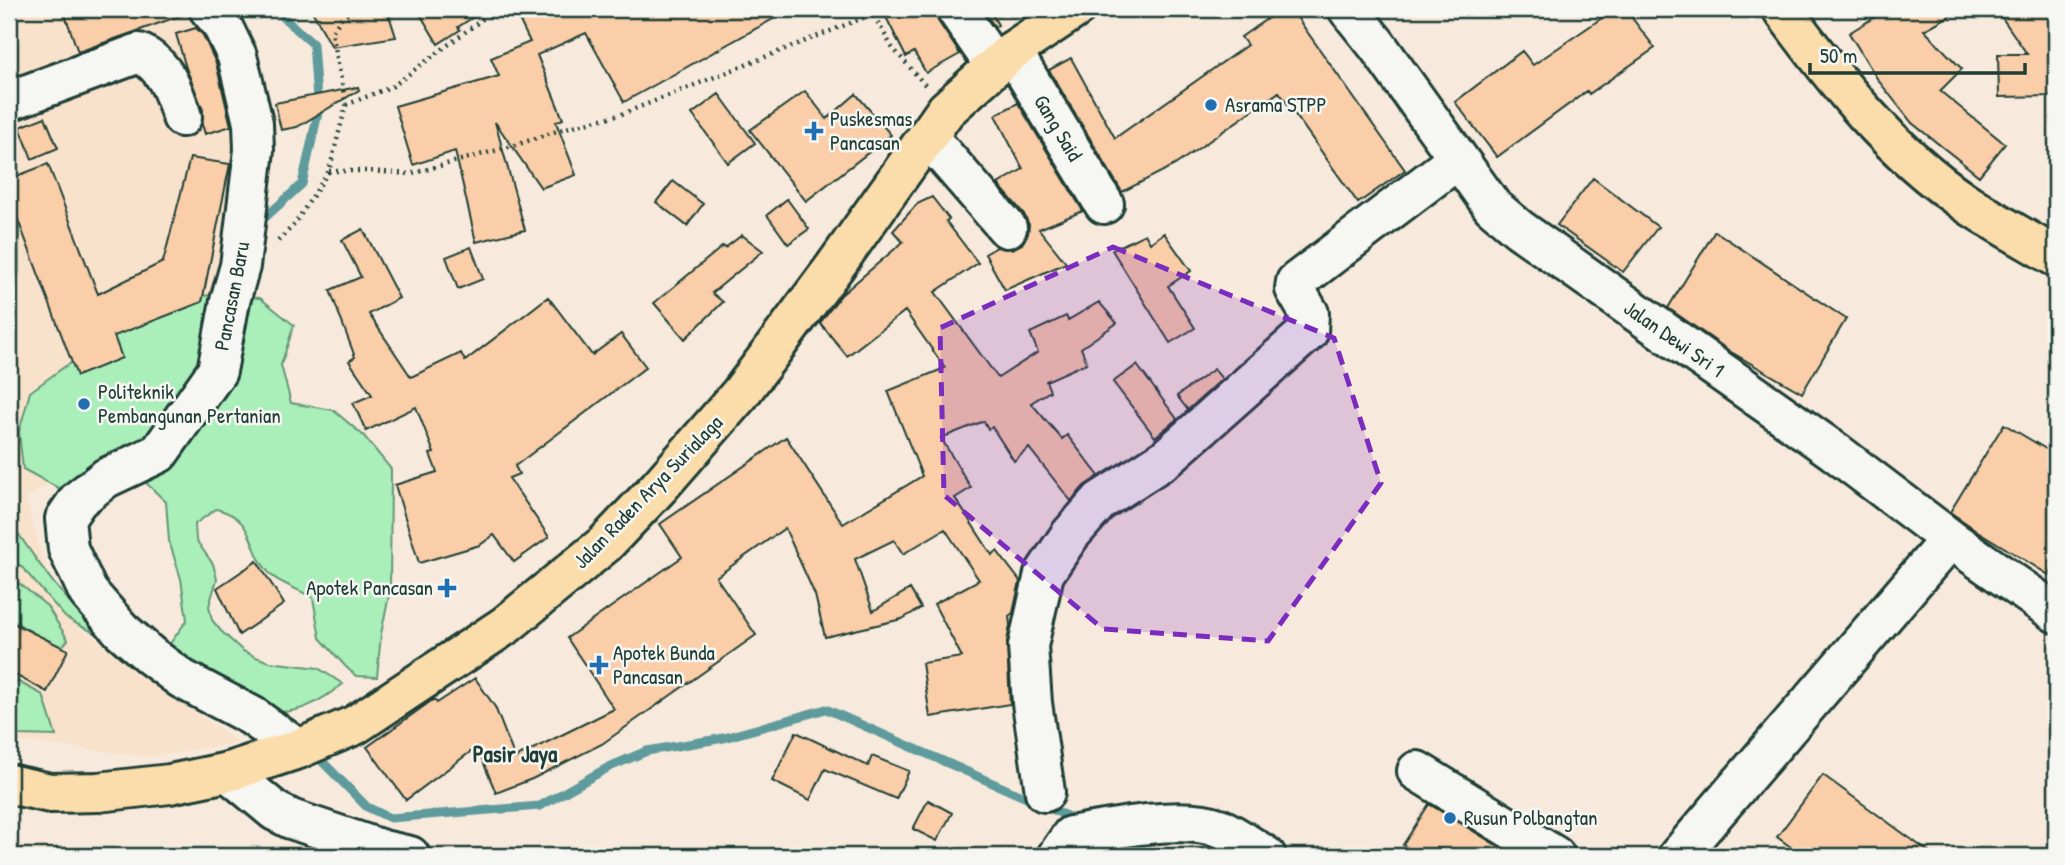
<svg xmlns="http://www.w3.org/2000/svg" width="2065" height="865" viewBox="0 0 2065 865" font-family="'Patrick Hand',sans-serif">
  <style>
    .built { fill: #f8e2cc; fill-rule: evenodd }
    .green { fill: #aaeeb9; stroke: #649676; stroke-width: 2 }
    .lines { fill: none; stroke-linecap: round; stroke-linejoin: round }
    .stream { stroke: #5e9b9c; stroke-width: 9 }
    .building { fill: #f9cea8; stroke: #1f3d34; stroke-width: 2 }
    .minor-casing { stroke: #1f3d34; stroke-width: 44 }
    .major-casing { stroke: #1f3d34; stroke-width: 44 }
    .path { stroke: #1f3d34; stroke-width: 4.5; stroke-dasharray: 2 5; stroke-linecap: butt }
    .minor { stroke: #f6f6f2; stroke-width: 38 }
    .major { stroke: #fbddab; stroke-width: 38 }
    .marked { fill: #7b2cbf; fill-opacity: 0.2; stroke: #7b2cbf; stroke-width: 5; stroke-dasharray: 14 9; stroke-linejoin: round }
    .poi-dot { fill: #1f6fb2; stroke: #f6f6f2; stroke-width: 2.5 }
    .labels { text-anchor: middle; stroke-width: 5; stroke-linejoin: round; paint-order: stroke }
    .poi-label { font-size: 21px; fill: #1f3d34; stroke: #f6f6f2; text-anchor: start }
    .street-label { font-size: 21px; fill: #1f3d34; stroke: #f6f6f2 }
    .neighbourhood-label { font-size: 23px; font-weight: bold; fill: #1f3d34; stroke: #f6f6f2 }
  </style>
  <rect width="100%" height="100%" fill="#f7eadc"/>
  <filter id="ink" filterUnits="userSpaceOnUse"><feTurbulence type="fractalNoise" baseFrequency=".0143" numOctaves="2"/><feDisplacementMap in="SourceGraphic" scale="14" xChannelSelector="R" yChannelSelector="G"/><feConvolveMatrix kernelMatrix="1 2 1 2 8 2 1 2 1" color-interpolation-filters="sRGB"/></filter>
  <g filter="url(#ink)">
    <path class="built" d="M9,9H188L195,16L240,153L214,340L135,432L26,498L57,611L239,743L148,757L9,740V672L47,691L68,650L9,621V196L77,375L122,358L48,164L9,179ZM45,117L57,148L32,159L20,127ZM190,158L232,164L202,302L126,331L112,287L163,262Z"/>
    <path class="green" d="M9,184L19,228V272L9,296Z
      M214,295L260,298L294,325L281,365L291,403L333,410L364,436L391,469L390,591L381,634L377,677L356,676L346,667L320,638L313,598C301,590 278,583 270,574C247,551 257,518 216,509L195,524L196,540L213,564L217,579L209,606L212,620L221,631L243,651L256,657L270,662L318,668L343,684C322,700 298,716 271,711L125,648L77,624L65,617L21,566L9,560V520C40,565 68,612 117,639C130,646 149,648 164,652L187,620L181,579L169,541L166,502L140,477L60,489L23,469L19,432L30,392L64,367L101,346L137,319L171,298Z
      M9,575L47,606L68,640L60,649L9,618Z
      M9,677L43,695L56,736L19,735L9,728Z"/>
    <g class="lines">
      <path class="stream" d="M258,224L302,184L318,113L313,44L284,18L280,9
        M313,752L367,807L390,818L540,806L609,767L647,751L724,738L826,709L1078,821
        M1123,841L1156,856"/>
    </g>
    <path class="building" d="M63,9H188V13L78,52Z
      M311,9H387L396,37L332,47Z
      M417,9H486L458,27L460,30L438,44Z
      M514,9H791L624,102L586,33L537,55L563,119L556,122L576,175L541,188L495,122L525,230L476,242L455,151L413,165L395,106L499,76L491,58L530,42Z
      M882,9H934L938,21L960,54L926,73L914,52L906,57Z
      M982,9H989L998,25L995,27Z
      M1281,9H1291L1405,170L1358,203L1279,92L1175,165L1122,192L1049,70L1071,58L1115,138L1247,45L1241,37Z
      M1615,9H1625L1655,48L1589,94L1587,91L1497,157L1455,102L1522,51L1533,65Z
      M1888,9H1962L1924,30L1962,69L1940,91L2005,144L1979,176L1912,123L1878,80L1849,33Z
      M1996,9H2056V96L1999,97L1998,54H2027Z
      M196,28L203,35L216,63L231,126L205,134L202,124L203,110L186,68L176,34Z
      M358,87L359,90L297,127L281,130L275,103Z
      M805,91L827,119L856,94L891,135L806,201L750,130Z
      M719,94L755,143L728,163L692,114Z
      M1018,103L1083,211L1039,229L1066,263L1005,290L985,254L997,247L1012,249L1022,244L1028,234L1029,225L1024,214L998,184L1023,169L995,115Z
      M45,117L58,148L32,159L20,127Z
      M190,158L230,164L202,302L114,336L122,358L77,376L9,196V179L48,164L98,294L163,262Z
      M1593,178L1658,227L1623,272L1557,225Z
      M673,181L703,204L687,226L656,202Z
      M932,197L949,219L946,221L978,263L935,292L998,378L1038,352L1030,333L1066,316L1068,320L1099,302L1117,323L1081,348L1087,363L1046,381L1050,391L1031,403L1062,439L1067,435L1099,476L1084,486L1071,501L1029,448L1014,461L992,427L988,429L984,421L941,438L971,488L955,498L992,555L997,551L1020,581L1013,613L1009,616L1010,625L1007,642L1010,704L930,717L922,663L962,657L934,604L979,580L945,529L903,554L894,540L855,559L873,611L910,589L921,608L902,619L825,637L815,595L785,528L716,577L756,635L602,744L532,779L496,793L477,747L406,800L367,747L434,699L437,703L475,678L495,707L515,758L614,709L567,638L682,557L660,524L786,437L843,524L922,476L888,391L945,368L905,311L847,356L820,323L841,295L903,242L893,231L917,204Z
      M787,199L809,229L788,244L767,215Z
      M363,229L399,298L369,314L411,377L461,353L465,361L548,297L592,355L621,334L646,367L515,466L519,474L509,478L549,537L514,562L494,535L480,545L419,563L395,485L437,472L430,454L434,453L416,407L366,431L353,403L372,395L349,361L355,357L330,290L361,277L342,240Z
      M1715,231L1846,319L1802,393L1731,352L1668,308Z
      M1164,233L1191,271L1168,286L1195,328L1170,343L1112,250L1145,234L1150,243Z
      M742,235L763,251L712,293L723,302L685,339L654,303L723,246L725,248Z
      M471,247L483,279L458,289L446,257Z
      M1137,365L1177,419L1155,437L1113,382Z
      M1214,369L1222,379L1188,410L1177,396Z
      M2004,424L2056,455V563L2049,575L1979,532L1950,512Z
      M257,561L284,604L239,635L217,588Z
      M9,621L68,650L47,692L9,672Z
      M796,732L868,766L872,756L909,771L896,799L825,769L810,800L772,781Z
      M1823,775L1889,823L1934,856H1803L1777,837Z
      M928,800L952,813L937,841L913,829Z
      M1429,804L1514,856H1421L1403,845Z"/>
    <g class="lines">
      <g class="minor-casing">
        <path id="minor" d="M209,9L221,23L237,56L253,123L254,150L240,266L230,301L217,371L159,453L106,478L78,500L65,519L68,549L88,592L121,630L151,656L182,679L252,716L298,749
          M956,9L995,66
          M1348,9L1377,45L1492,206L1519,229L1618,299L1834,451L1950,539L2056,613
          M1012,51L1104,204
          M9,101L139,53C165,65 174,91 182,117
          M927,136L1007,228
          M1417,771L1555,856
          M228,772L275,811L291,819L383,850L410,856
          M1045,792L1032,703L1028,646L1044,574L1070,535L1100,501L1165,459L1308,332L1309,313L1295,289L1296,282L1458,159
          M1057,856L1071,836C1109,829 1184,814 1219,828C1235,835 1251,847 1266,856
          M1678,856L1950,539"/>
      </g>
      <g class="major-casing">
        <path id="major" d="M1782,9C1835,81 1890,151 1965,202C1994,222 2026,239 2056,257
          M9,784L50,793L98,792L170,784L228,772L298,749L355,725L506,625L605,544L659,487L740,394L836,265L946,110L1012,51L1075,9"/>
      </g>
      <path class="path" d="M346,105L393,86L496,9
        M329,171H368L410,174L516,145L566,128L622,114L873,14L892,47L925,85
        M278,241L294,225L329,171L346,105L332,32L342,17L357,9"/>
      <use href="#minor" class="minor"/>
      <use href="#major" class="major"/>
    </g>
  </g>
  <path class="marked" d="M1113,247L1334,338L1381,483L1268,641L1103,629L944,495L940,328Z"/>
  <g class="poi-dot">
    <circle cx="1211" cy="105" r="7"/>
    <path d="M810.5 120.5h7v7h7v7h-7v7h-7v-7h-7v-7h7z"/>
    <circle cx="84" cy="404" r="7"/>
    <path d="M443.5 577.5h7v7h7v7h-7v7h-7v-7h-7v-7h7z"/>
    <path d="M595.5 654.5h7v7h7v7h-7v7h-7v-7h-7v-7h7z"/>
    <circle cx="1450" cy="818" r="7"/>
  </g>
  <g class="labels">
    <g class="poi-label">
      <text x="1225" y="112">Asrama STPP</text>
      <text x="830" y="126">Puskesmas<tspan x="830" dy="24">Pancasan</tspan></text>
      <text x="98" y="399">Politeknik<tspan x="98" dy="24">Pembangunan Pertanian</tspan></text>
      <text x="433" y="595" text-anchor="end">Apotek Pancasan</text>
      <text x="613" y="660">Apotek Bunda<tspan x="613" dy="24">Pancasan</tspan></text>
      <text x="1464" y="825">Rusun Polbangtan</text>
    </g>
    <g class="street-label">
      <text transform="translate(1058 128) rotate(59)" y="7">Gang Said</text>
      <text transform="translate(232 296) rotate(-79)" y="7">Pancasan Baru</text>
      <text transform="translate(1674 339) rotate(35)" y="7">Jalan Dewi Sri 1</text>
      <text transform="translate(648 492) rotate(-46)" y="7">Jalan Raden Arya Surialaga</text>
    </g>
    <g class="neighbourhood-label">
      <text x="515" y="762">Pasir Jaya</text>
    </g>
  </g>
  <rect width="2065" height="865" fill="none" stroke="#f6f6f2" stroke-width="35"/>
  <rect x="18" y="18" width="2030" height="830" fill="none" stroke="#1f3d34" stroke-width="2.5" filter="url(#ink)"/>
  <path d="M1810 63v10h215v-10" fill="none" stroke="#1f3d34" stroke-width="3.5"/>
  <text x="1820" y="63" font-size="21" fill="#1f3d34" stroke="#f6f6f2" stroke-width="5" paint-order="stroke">50 m</text>
</svg>
